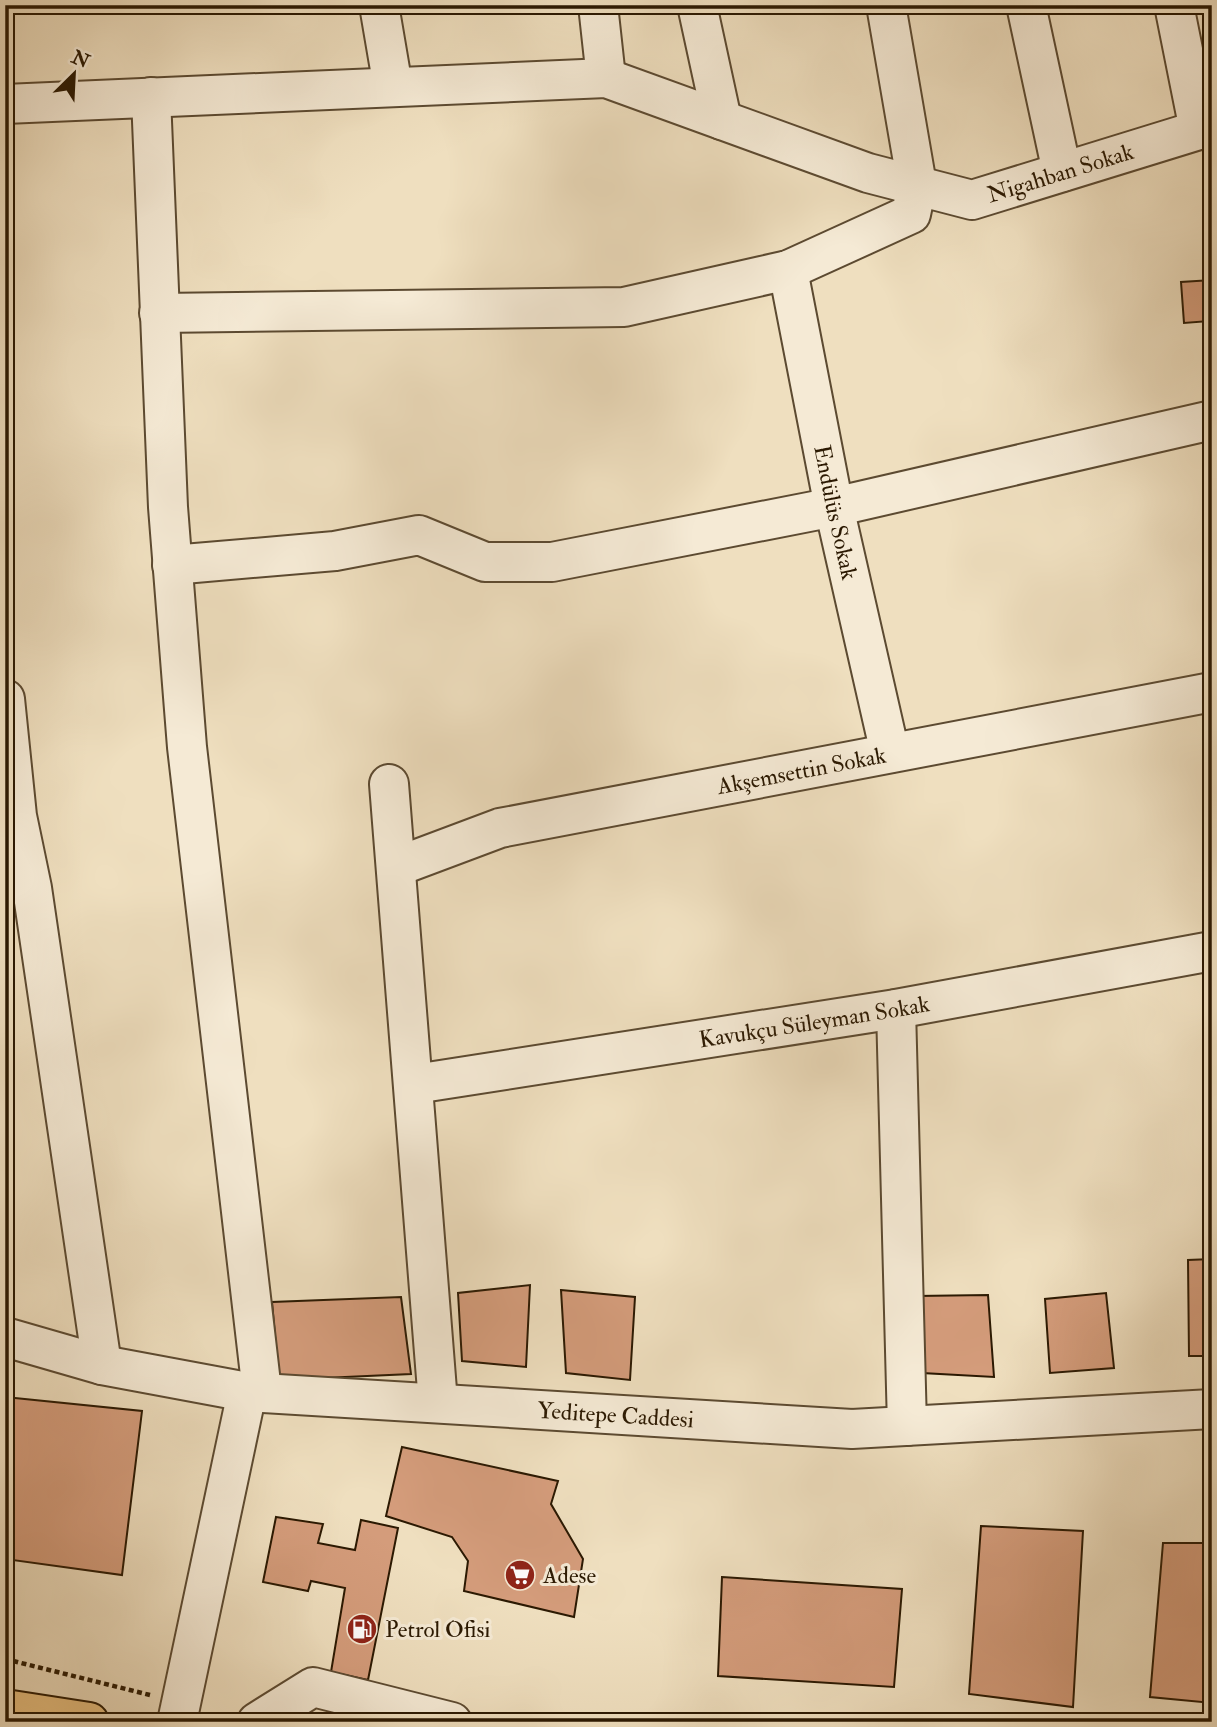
<svg xmlns="http://www.w3.org/2000/svg" width="1217" height="1727" viewBox="0 0 1217 1727" font-family="'IM FELL Double Pica',serif">
  <style>
    .building { fill: #d49c7b; stroke: #2b1902; stroke-width: 2 }
    .lines { fill: none; stroke-linecap: round; stroke-linejoin: round }
    .minor-casing { stroke: #5c4a31; stroke-width: 42 }
    .highway-casing { stroke: #2b1902; stroke-width: 42 }
    .path { stroke: #2b1902; stroke-width: 4.5; stroke-dasharray: 5 3.5; stroke-linecap: butt }
    .minor { stroke: #f5ead5; stroke-width: 38 }
    .highway { stroke: #e8c080; stroke-width: 38 }
    .labels { text-anchor: middle; stroke-width: 6; stroke-linejoin: round; paint-order: stroke }
    .street-label { font-size: 23px; fill: #2b1902; stroke: #f5ead5 }
    .poi-label { font-size: 23px; fill: #2b1902; stroke: #f5ead5; text-anchor: start }
  </style>
  <rect width="100%" height="100%" fill="#efdfbf"/>
  <filter id="stains"><feTurbulence type="fractalNoise" baseFrequency=".00286" numOctaves="4"/><feColorMatrix values="0 0 0 0 .2 0 0 0 0 .09 0 0 0 0 .02 0 0 0 .5 -.17"/></filter>
  <radialGradient id="worn" r=".72"><stop offset=".6" stop-color="#630" stop-opacity="0"/><stop offset="1" stop-color="#630" stop-opacity=".3"/></radialGradient>
  <path class="building" d="M1212,280V361L1209,321L1184,323L1181,282Z
    M1212,1259V1356H1189L1188,1260Z
    M530,1285L526,1367L462,1361L458,1293Z
    M561,1290L635,1297L630,1380L566,1373Z
    M1106,1293L1114,1368L1050,1373L1045,1299Z
    M988,1295L994,1377L922,1373L916,1296Z
    M401,1297L411,1374L279,1380L272,1302Z
    M5,1397L142,1411L122,1575L5,1559Z
    M402,1447L558,1481L551,1504L583,1559L574,1617L464,1591L468,1561L452,1537L386,1516Z
    M276,1517L323,1524L318,1543L355,1550L361,1520L398,1528L368,1680L331,1672L345,1588L311,1581L308,1591L263,1582Z
    M981,1526L1083,1531L1073,1707L969,1694Z
    M1163,1543H1212V1703L1150,1697Z
    M722,1577L902,1589L894,1687L718,1676Z"/>
  <g class="lines">
    <g class="minor-casing">
      <g id="minor">
        <path d="M379,5L393,87"/>
        <path d="M598,5L606,78"/>
        <path d="M697,5L722,120"/>
        <path d="M1026,5L1062,172"/>
        <path d="M1174,5L1199,130"/>
        <path d="M151,97L168,507L187,747L262,1392"/>
        <path id="s1" d="M5,104L606,78L868,173L972,200L1212,126"/>
        <path id="s2" d="M788,270L834,507L890,753"/>
        <path d="M159,313L624,307L788,270L911,214L917,185L886,5"/>
        <path d="M172,565L335,551L419,535L485,562H552L834,507L1212,420"/>
        <path d="M5,699L17,816L32,888L102,1365"/>
        <path d="M389,784L438,1403"/>
        <path id="s3" d="M396,867L500,828L1212,692"/>
        <path d="M896,1009L907,1426"/>
        <path id="s4" d="M415,1084L896,1009L1212,951"/>
        <path id="s5" d="M5,1337L102,1365L247,1392L852,1429L1212,1409"/>
        <path d="M177,1722L247,1392"/>
        <path d="M257,1722L313,1687L452,1722"/>
      </g>
    </g>
    <g class="highway-casing">
      <path id="highway" d="M5,1709L89,1722"/>
    </g>
    <path class="path" d="M5,1659L150,1695"/>
    <use href="#minor" class="minor"/>
    <use href="#highway" class="highway"/>
  </g>
  <defs>
    <g id="supermarket-disc" transform="scale(1.575)"><circle r="9.5" fill="#8f2418" stroke="#f5ead5"/><path d="M-6-5.5h2.5l.6 2H6L4.5 2H-2.5L-4.4-4H-6ZM-1.5 3.2a1.3 1.3 0 1 0 .1 0ZM3 3.2a1.3 1.3 0 1 0 .1 0Z" fill="#fff"/></g>
    <g id="fuel-disc" transform="scale(1.575)"><circle r="9.5" fill="#8f2418" stroke="#f5ead5"/><path d="M-5.5-6h7V0h2V4h1.3V-2.5L3-4.5l.8-.8L6-3V5H2.5V1h-1V6h-7ZM-4.2-4.7v3.2H.2V-4.7Z" fill="#fff"/></g>
  </defs>
  <g fill-rule="evenodd">
    <use href="#supermarket-disc" x="520" y="1575"/>
    <use href="#fuel-disc" x="362" y="1629"/>
  </g>
  <g class="labels">
    <g class="street-label">
      <text dy="8" stroke="none"><textPath href="#s1" startOffset="1080">Nigahban Sokak</textPath></text>
      <text dy="8" stroke="none"><textPath href="#s2" startOffset="247">Endülüs Sokak</textPath></text>
      <text dy="8" stroke="none"><textPath href="#s3" startOffset="418">Akşemsettin Sokak</textPath></text>
      <text dy="8" stroke="none"><textPath href="#s4" startOffset="404">Kavukçu Süleyman Sokak</textPath></text>
      <text dy="8" stroke="none"><textPath href="#s5" startOffset="618">Yeditepe Caddesi</textPath></text>
    </g>
    <g class="poi-label">
      <text x="543" y="1583">Adese</text>
      <text x="385" y="1637">Petrol Ofisi</text>
    </g>
  </g>
  <rect width="1217" height="1727" fill="none" stroke="#efdfbf" stroke-width="28"/>
  <rect x="7" y="7" width="1203" height="1713" fill="none" stroke="#2b1902" stroke-width="3.5"/>
  <rect x="14" y="14" width="1189" height="1699" fill="none" stroke="#2b1902" stroke-width="2"/>
  <g transform="translate(74 74) rotate(24)" stroke="#f5ead5" stroke-width="5" paint-order="stroke">
  <path d="M0-5L12 26L0 18L-12 26Z" fill="#2b1902"/>
  <text y="-10" font-size="19" font-weight="bold" text-anchor="middle" fill="#2b1902">N</text>
  </g>
  <rect width="100%" height="100%" filter="url(#stains)"/>
  <rect width="100%" height="100%" fill="url(#worn)"/>
</svg>
